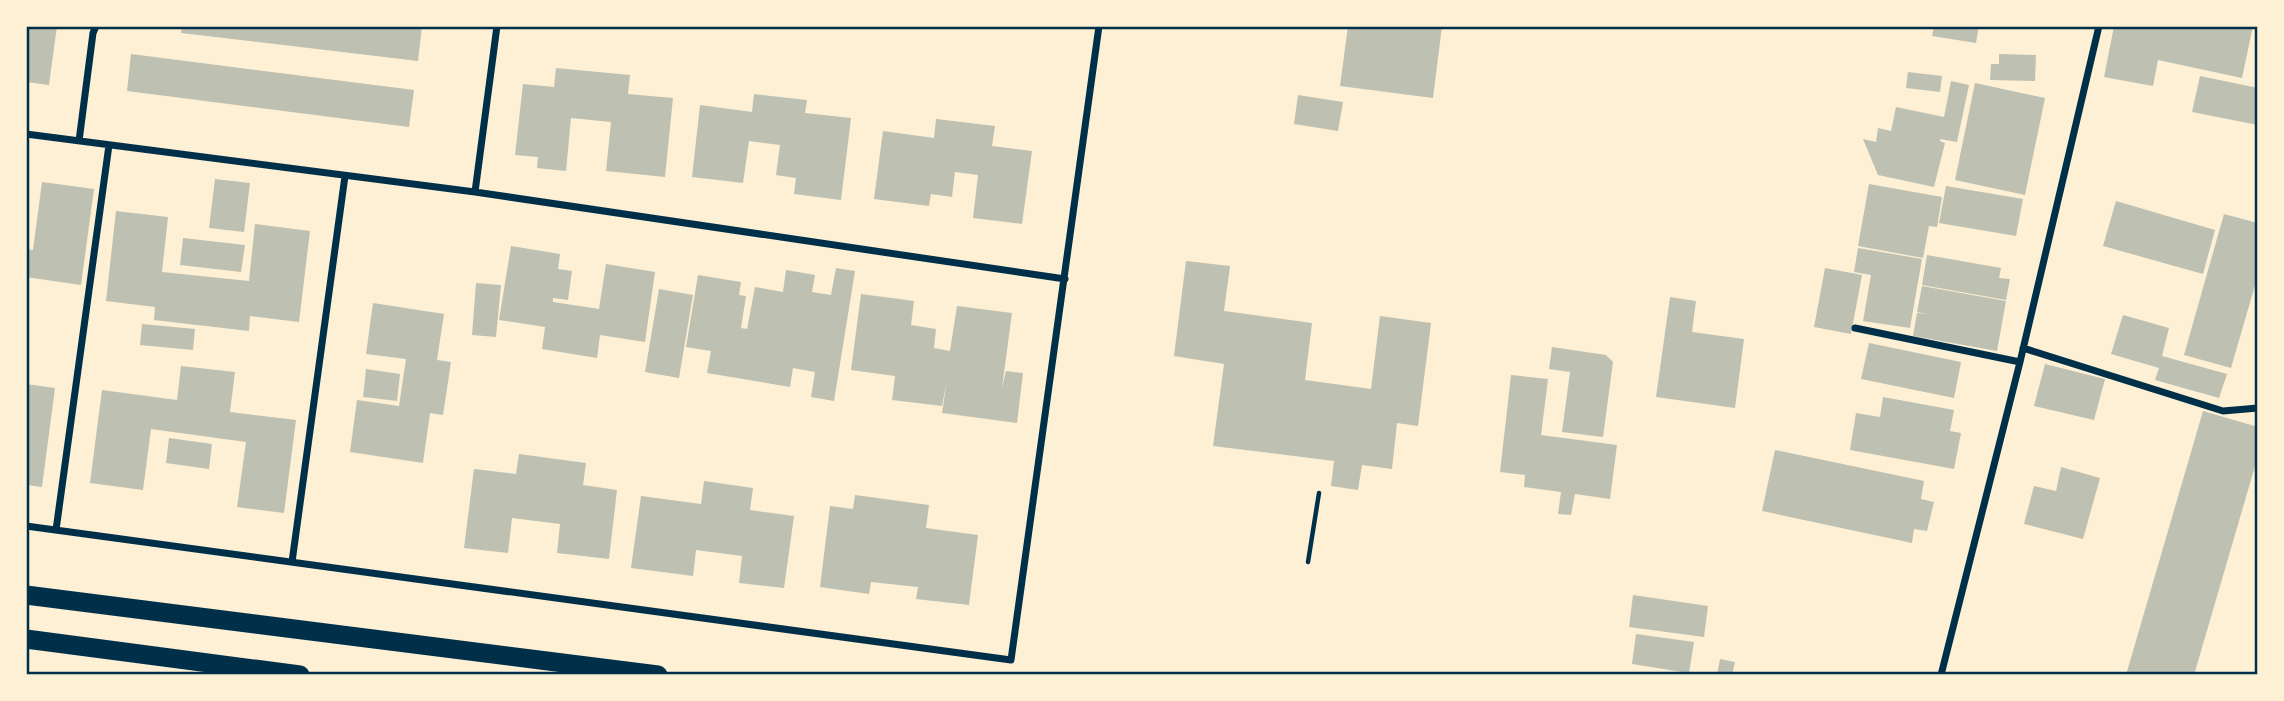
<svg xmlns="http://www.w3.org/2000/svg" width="2284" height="701" viewBox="0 0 2284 701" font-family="'Playfair Display',serif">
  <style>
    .building { fill: #bec0b2 }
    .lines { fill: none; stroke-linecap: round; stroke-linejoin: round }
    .path { stroke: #003049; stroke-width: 4.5 }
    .minor { stroke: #003049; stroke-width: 7 }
    .trunk { stroke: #003049; stroke-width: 19 }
    .neatline { fill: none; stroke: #003049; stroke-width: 2.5 }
  </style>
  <rect width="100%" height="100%" fill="#fdf0d5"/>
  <path class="building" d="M26,26H57L49,85L26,82Z
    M182,26H422L418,61L181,33Z
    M1348,26H1442L1433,98L1340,86Z
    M1934,26H1979L1976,43L1932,36Z
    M2114,26H2253L2242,78L2158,60L2153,86L2104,77Z
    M131,54L414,90L409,127L127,91Z
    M1999,54L2036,55L2035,81L1990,80L1991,64H1999Z
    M556,68L630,75L628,94L673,98L665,177L606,171L611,122L571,118L566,171L537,168L538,157L515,155L523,84L554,87Z
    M1908,72L1942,76L1940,92L1906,88Z
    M2200,76L2258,88V125L2192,112Z
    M1951,81L1969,85L1957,142L1940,139V141L1945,143L1934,187L1878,175L1863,139L1876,142L1878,128L1891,131L1896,107L1944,117Z
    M1975,83L2045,98L2025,195L1955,180Z
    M754,94L807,100L805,113L851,118L841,200L794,194L796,178L776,175L780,145L749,141L743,183L692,177L700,105L752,112Z
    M1298,95L1343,102L1338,131L1294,124Z
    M936,119L995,126L992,146L1032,151L1022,224L973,218L978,175L955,172L952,197L931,194L929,206L874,199L883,131L934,138Z
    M215,179L250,183L244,232L209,228Z
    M42,182L94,189L81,285L26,277V249L33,250Z
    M1869,184L1942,197L1937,227L1929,226L1923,258L1858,246Z
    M1946,186L2023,199L2016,236L1939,223Z
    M2116,201L2215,230L2203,274L2103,246Z
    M116,211L168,217L162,272L249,281L255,224L310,231L299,322L250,316L249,331L154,320L155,307L106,301Z
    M2224,214L2258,223V275L2231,368L2184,355Z
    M183,238L245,245L241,272L180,265Z
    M511,246L560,254L558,269L572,271L568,300L553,298V302L599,309L606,264L655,272L645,342L600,335L597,358L542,349L545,327L499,320Z
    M1858,248L1922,259L1910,328L1863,321L1871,275L1854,272Z
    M1927,255L2001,268L1999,278L2010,279L2006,300L1922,285Z
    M1186,261L1230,266L1224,311L1312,323L1305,380L1371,389L1380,316L1431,323L1418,426L1397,423L1392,469L1362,465L1358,490L1331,486L1334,461L1213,446L1224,364L1174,356Z
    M836,268L855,271L834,401L811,397L815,372L793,368L790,387L707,373L711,351L686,347L698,275L741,282L739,295L746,296L741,328L747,329L755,287L783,292L786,270L815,275L812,292L831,295Z
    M1825,268L1862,275L1851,334L1814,327Z
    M476,283L501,285L496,337L472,335Z
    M1922,286L2006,301L1997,351L1913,336L1917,313L1926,314L1917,312Z
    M659,289L693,295L679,378L645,372Z
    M861,294L914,301L911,325L936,329L934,348L950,351L957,306L1012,313L1002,388L1006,371L1023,373L1017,423L942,413L947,380L942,406L892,400L895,376L851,370Z
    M1670,297L1696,301L1692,332L1744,339L1735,408L1656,397Z
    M373,303L444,314L437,360L451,362L443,415L430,413L423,463L350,452L357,400L399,406L406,359L366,354Z
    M2123,315L2169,328L2162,356L2227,374L2219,398L2155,380L2159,368L2111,354Z
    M142,324L195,329L193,350L140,345Z
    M1869,343L1961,362L1954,398L1861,379Z
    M1552,347L1606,355L1613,362L1603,437L1562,432L1570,372L1549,369Z
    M2045,364L2105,379L2094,420L2034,406Z
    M181,366L235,372L230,412L296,420L284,513L237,507L246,442L151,429L143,490L90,483L102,390L177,400Z
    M366,369L400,374L397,401L363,397Z
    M1511,375L1548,379L1541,435L1617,445L1610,499L1575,494L1571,515L1558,514L1561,492L1524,487L1525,475L1500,472Z
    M26,384L55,388L42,487L26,485Z
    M1883,397L1954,410L1950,431L1961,433L1954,469L1850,450L1856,413L1880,417Z
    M2203,411L2258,427V456L2194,675H2126Z
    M169,438L212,444L209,469L166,463Z
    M1775,450L1924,481L1921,499L1934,502L1927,531L1914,529L1912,543L1762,511Z
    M519,454L586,463L583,485L617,490L609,559L557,553L560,524L512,518L508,553L464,548L474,469L516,474Z
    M2061,467L2100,478L2083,539L2024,524L2034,486L2056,491Z
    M704,481L753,488L750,510L794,516L784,588L739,583L742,556L696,550L693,576L631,568L641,496L701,504Z
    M855,495L929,505L926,528L978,535L969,605L916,599L918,587L871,582L869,594L820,587L830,506L853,509Z
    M1633,595L1708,606L1704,637L1629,627Z
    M1636,634L1694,642L1689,673L1632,664Z
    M1720,659L1735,662L1732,675H1717Z"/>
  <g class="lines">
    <path class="path" d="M1308,562L1319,493"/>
    <path class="minor" d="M26,134L475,192L1065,279
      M79,141L93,33L96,26
      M475,192L497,26
      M1855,328L2020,362
      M2023,348L2223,411L2258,408
      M26,526L1011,660L1099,26
      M56,530L109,145
      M292,562L345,176
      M1941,675L2020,362L2099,26"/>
    <path class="trunk" d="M26,595L658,675
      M26,639L300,675"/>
  </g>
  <rect width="2284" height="701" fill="none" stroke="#fdf0d5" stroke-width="56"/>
  <rect x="28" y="28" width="2228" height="645" class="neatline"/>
</svg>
